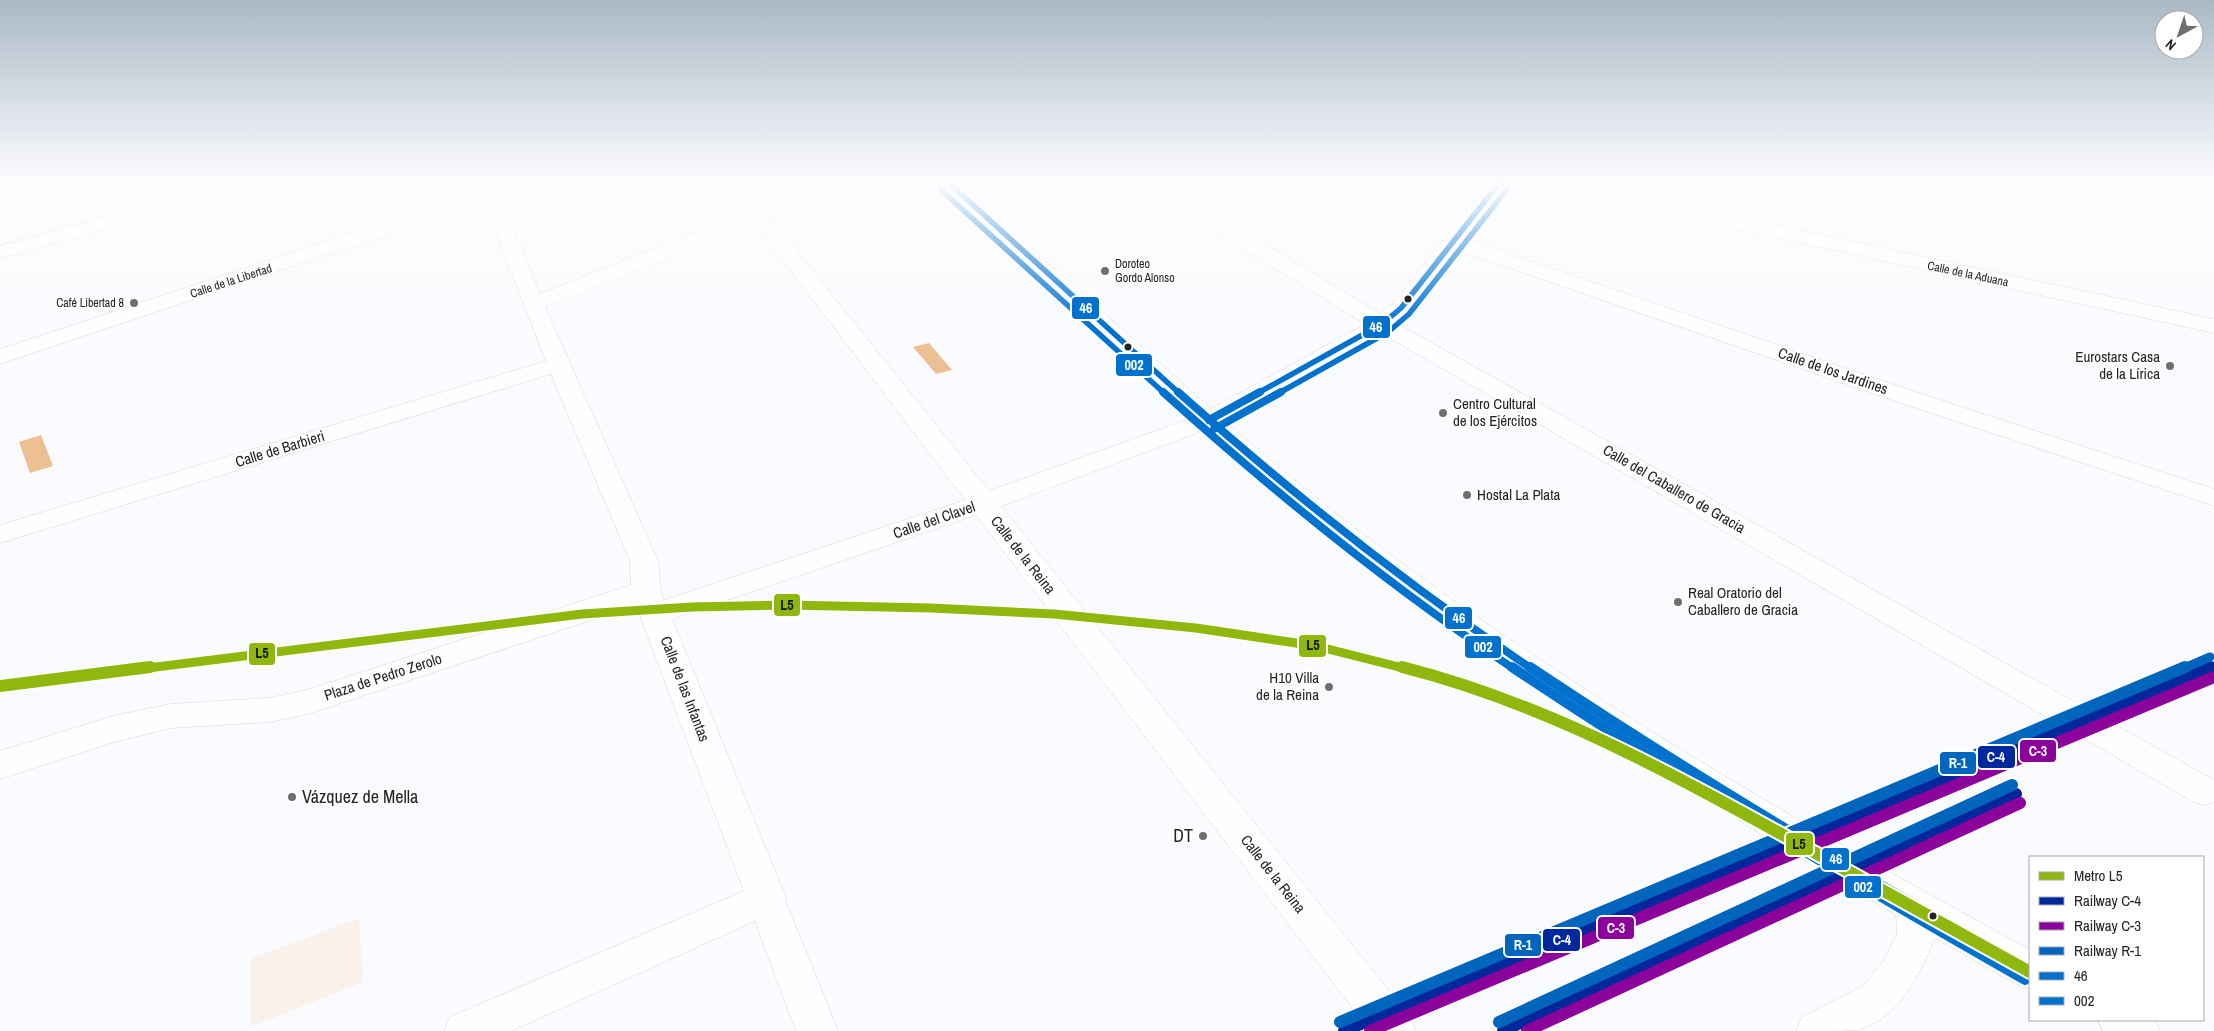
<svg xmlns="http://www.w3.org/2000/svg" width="2214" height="1031" viewBox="0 0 2214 1031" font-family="'Archivo Narrow',sans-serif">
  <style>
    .green { fill: #faf1eb }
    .water { fill: #edc094 }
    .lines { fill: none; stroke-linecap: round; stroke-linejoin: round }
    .minor-casing { stroke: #d6d7d9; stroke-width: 1 }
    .tertiary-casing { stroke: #d6d7d9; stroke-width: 1 }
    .minor { fill: #fefeff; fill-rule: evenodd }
    .tertiary { fill: #fefeff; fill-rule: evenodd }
    .bus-1-far2-casing { stroke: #fff; stroke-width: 9 }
    .bus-1-far1-casing { stroke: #fff; stroke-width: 11 }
    .bus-1-casing { stroke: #fff; stroke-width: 14 }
    .bus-2-far2-casing { stroke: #fff; stroke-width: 9 }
    .bus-2-far1-casing { stroke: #fff; stroke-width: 11 }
    .bus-2-casing { stroke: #fff; stroke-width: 14 }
    .bus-1-far2 { stroke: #0072ce; stroke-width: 5.5 }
    .bus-1-far1 { stroke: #0072ce; stroke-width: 8 }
    .bus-1 { stroke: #0072ce; stroke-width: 10 }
    .bus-2-far2 { stroke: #0072ce; stroke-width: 5.5 }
    .bus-2-far1 { stroke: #0072ce; stroke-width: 8 }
    .bus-2 { stroke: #0072ce; stroke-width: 10 }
    .rail-1-far1-casing { stroke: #fff; stroke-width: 12 }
    .rail-1-casing { stroke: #fff; stroke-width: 16 }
    .rail-2-casing { stroke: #fff; stroke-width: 16 }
    .rail-3-far1-casing { stroke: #fff; stroke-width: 12 }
    .rail-3-casing { stroke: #fff; stroke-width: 16 }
    .rail-1-far1 { stroke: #00289c; stroke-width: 9 }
    .rail-1 { stroke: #00289c; stroke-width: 12 }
    .rail-2 { stroke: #8b039b; stroke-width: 12 }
    .rail-3-far1 { stroke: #0065bd; stroke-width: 9 }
    .rail-3 { stroke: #0065bd; stroke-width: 12 }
    .metro-1-far1-casing { stroke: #fff; stroke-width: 12 }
    .metro-1-casing { stroke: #fff; stroke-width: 16 }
    .metro-1-far1 { stroke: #90b70e; stroke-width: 9 }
    .metro-1 { stroke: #90b70e; stroke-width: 12 }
    .poi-dot { fill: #6e6f71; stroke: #fff; stroke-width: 2 }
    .bus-dot { fill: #222325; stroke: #fff; stroke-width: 2 }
    .labels { text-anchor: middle; stroke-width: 4; stroke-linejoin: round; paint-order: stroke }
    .far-poi-label { font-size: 12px; fill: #222325; stroke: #fff; text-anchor: start }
    .far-street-label { font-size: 12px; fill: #222325; stroke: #fff }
    .poi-label { font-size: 15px; fill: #222325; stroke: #fff; text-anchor: start }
    .street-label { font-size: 15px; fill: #222325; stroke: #fff }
    .near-poi-label { font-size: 18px; fill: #222325; stroke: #fff; text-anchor: start }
    .line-badge { stroke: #fff; stroke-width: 2 }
    .badge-label { font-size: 14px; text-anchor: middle; font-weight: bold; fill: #fff }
    .pale-badge-label { font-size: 14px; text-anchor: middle; font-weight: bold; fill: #111 }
  </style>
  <rect width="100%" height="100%" fill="#fafbfe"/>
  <path class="green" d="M359,918L363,982L251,1027V959Z"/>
  <path class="water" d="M929,343L952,370L936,374L913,347Z
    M41,435L53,466L30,473L19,442Z"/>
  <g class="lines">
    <g class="minor-casing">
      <path id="minor" d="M233,182H265L262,186L0,258V246Z
        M476,182H496L499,194L540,294L740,215L708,182H728L756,209L832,182H860L857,186L767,218L777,226L989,491L1200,415L1365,324L1142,186L1139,182H1162L1380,314L1393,303L1490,182H1509L1465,239L1916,392L2214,489V506L1898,402L1457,250L1409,313L1396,323L2214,780V802L2204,805L2192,801L1381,333L1218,425L1001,506L1410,1017L1416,1031H1370L976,515L672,619L786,898L785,900L838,1031H796L755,921L511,1031H444L450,1017L744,891L636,605L311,713L270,722L171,728L114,742L0,779V751L113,716L171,704L270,698L310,689L631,585L630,561L551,374L0,543V525L546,361L484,202L0,364V349L480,191ZM751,225L763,234L965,500L664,600L661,591L658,561L545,307Z
        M1537,182H1574L2214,319V333L1546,187L1540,186Z"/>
    </g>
    <g class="tertiary-casing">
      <path id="tertiary" d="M938,182H958C1013,232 1067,280 1122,329C1199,399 1277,469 1360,532C1569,691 1800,824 2030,950V989L2016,984L1935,938C1918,976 1902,1016 1858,1030C1846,1031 1811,1031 1796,1031L1802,1017L1863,986L1883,962L1897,934L1896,915L1756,831L1587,722L1422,607L1342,546L1207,431Z
        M2098,1020H2155L2160,1031H2103Z"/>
    </g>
    <use href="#minor" class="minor"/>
    <use href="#tertiary" class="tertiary"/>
    <g class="bus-1-far2-casing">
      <path id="bus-1-far2" d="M948,182L1179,393
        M1258,393L1382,324L1401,308L1500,182"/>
    </g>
    <g class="bus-1-far1-casing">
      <path id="bus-1-far1" d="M1178,392C1290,492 1407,585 1532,669
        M1209,420L1260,392"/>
    </g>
    <g class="bus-1-casing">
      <path id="bus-1" d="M1530,667C1693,776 1860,875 2030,971"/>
    </g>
    <g class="bus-2-far2-casing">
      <path id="bus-2-far2" d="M940,189L1164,393
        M1279,393L1388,332L1409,314L1508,188"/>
    </g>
    <g class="bus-2-far1-casing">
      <path id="bus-2-far1" d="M1163,392C1274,492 1389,586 1514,669
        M1214,429L1281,392"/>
    </g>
    <g class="bus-2-casing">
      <path id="bus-2" d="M1512,667C1679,779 1851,881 2025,980"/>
    </g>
    <use href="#bus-1-far2" class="bus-1-far2"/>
    <use href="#bus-1-far1" class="bus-1-far1"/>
    <use href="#bus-1" class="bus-1"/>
    <use href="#bus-2-far2" class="bus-2-far2"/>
    <use href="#bus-2-far1" class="bus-2-far1"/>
    <use href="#bus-2" class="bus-2"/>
    <g class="rail-1-far1-casing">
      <path id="rail-1-far1" d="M2207,669L2214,666"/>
    </g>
    <g class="rail-1-casing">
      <path id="rail-1" d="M1344,1031L2210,667
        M1503,1031L2016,794"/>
    </g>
    <g class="rail-2-casing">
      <path id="rail-2" d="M1370,1031L2214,677
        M1527,1031L2020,803"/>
    </g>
    <g class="rail-3-far1-casing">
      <path id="rail-3-far1" d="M2182,669L2210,657"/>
    </g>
    <g class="rail-3-casing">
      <path id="rail-3" d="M1340,1022L2185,667
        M1499,1022L2012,785"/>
    </g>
    <use href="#rail-1-far1" class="rail-1-far1"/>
    <use href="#rail-1" class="rail-1"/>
    <use href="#rail-2" class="rail-2"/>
    <use href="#rail-3-far1" class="rail-3-far1"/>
    <use href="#rail-3" class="rail-3"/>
    <g class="metro-1-far1-casing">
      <path id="metro-1-far1" d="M140,669L582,614L692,607L787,605L931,608L1054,614L1196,628L1316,646L1407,669"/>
    </g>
    <g class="metro-1-casing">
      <path id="metro-1" d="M1402,667C1541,702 1668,771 1792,840C1871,884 1951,928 2030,972
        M0,686L150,667"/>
    </g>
    <use href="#metro-1-far1" class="metro-1-far1"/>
    <use href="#metro-1" class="metro-1"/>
  </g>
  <linearGradient id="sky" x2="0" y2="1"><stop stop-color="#aab9c6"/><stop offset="0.56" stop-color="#fdfdff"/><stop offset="1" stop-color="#fdfdff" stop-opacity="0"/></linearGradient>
  <rect width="2214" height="327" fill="url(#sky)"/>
  <g class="poi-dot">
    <circle cx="1105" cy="271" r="5"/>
    <circle cx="134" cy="303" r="5"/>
    <circle cx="2170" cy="366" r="5"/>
    <circle cx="1443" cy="413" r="5"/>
    <circle cx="1467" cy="495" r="5"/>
    <circle cx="1678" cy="602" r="5"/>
    <circle cx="1329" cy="687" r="5"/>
    <circle cx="292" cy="797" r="5"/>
    <circle cx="1203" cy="836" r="5"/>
  </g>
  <g class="bus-dot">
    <circle cx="1408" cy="299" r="4.5"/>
    <circle cx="1128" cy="347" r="4.5"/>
    <circle cx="1933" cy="916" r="4.5"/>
  </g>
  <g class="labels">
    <g class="far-poi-label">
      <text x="1115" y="268">Doroteo<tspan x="1115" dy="14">Gordo Alonso</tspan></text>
      <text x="124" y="307" text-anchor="end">Café Libertad 8</text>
    </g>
    <g class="far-street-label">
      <text transform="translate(1968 274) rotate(12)" y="4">Calle de la Aduana</text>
      <text transform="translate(231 281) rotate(-18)" y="4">Calle de la Libertad</text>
    </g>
    <g class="poi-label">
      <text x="2160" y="362" text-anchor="end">Eurostars Casa<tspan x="2160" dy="17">de la Lírica</tspan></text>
      <text x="1453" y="409">Centro Cultural<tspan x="1453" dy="17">de los Ejércitos</tspan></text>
      <text x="1477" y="500">Hostal La Plata</text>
      <text x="1688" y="598">Real Oratorio del<tspan x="1688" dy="17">Caballero de Gracia</tspan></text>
      <text x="1319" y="683" text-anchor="end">H10 Villa<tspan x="1319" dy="17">de la Reina</tspan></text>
    </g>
    <g class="street-label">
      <text transform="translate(1833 371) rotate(19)" y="5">Calle de los Jardines</text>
      <text transform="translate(280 449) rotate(-17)" y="5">Calle de Barbieri</text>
      <text transform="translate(1674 489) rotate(30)" y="5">Calle del Caballero de Gracia</text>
      <text transform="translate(934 520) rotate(-19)" y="5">Calle del Clavel</text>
      <text transform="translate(1023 555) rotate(52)" y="5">Calle de la Reina</text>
      <text transform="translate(383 677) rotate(-18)" y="5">Plaza de Pedro Zerolo</text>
      <text transform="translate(685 689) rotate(69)" y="5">Calle de las Infantas</text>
      <text transform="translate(1273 874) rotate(52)" y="5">Calle de la Reina</text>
    </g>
    <g class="near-poi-label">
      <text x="302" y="803">Vázquez de Mella</text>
      <text x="1193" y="842" text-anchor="end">DT</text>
    </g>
  </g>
  <g class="line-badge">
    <rect x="1071" y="296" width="29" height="24" rx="5" fill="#0072ce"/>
    <rect x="1362" y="315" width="29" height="24" rx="5" fill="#0072ce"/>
    <rect x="1115" y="353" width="38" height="24" rx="5" fill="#0072ce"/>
    <rect x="773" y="593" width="28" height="24" rx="5" fill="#90b70e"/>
    <rect x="1444" y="606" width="29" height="24" rx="5" fill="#0072ce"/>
    <rect x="1298" y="634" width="29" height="24" rx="5" fill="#90b70e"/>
    <rect x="1464" y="635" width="38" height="24" rx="5" fill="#0072ce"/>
    <rect x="248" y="642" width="28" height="24" rx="5" fill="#90b70e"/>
    <rect x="2019" y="739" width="38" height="24" rx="5" fill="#8b039b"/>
    <rect x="1977" y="745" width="39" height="24" rx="5" fill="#00289c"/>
    <rect x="1939" y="751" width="38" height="24" rx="5" fill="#0065bd"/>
    <rect x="1785" y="832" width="29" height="24" rx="5" fill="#90b70e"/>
    <rect x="1821" y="847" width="29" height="24" rx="5" fill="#0072ce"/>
    <rect x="1844" y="875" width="38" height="24" rx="5" fill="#0072ce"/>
    <rect x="1597" y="916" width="38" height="24" rx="5" fill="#8b039b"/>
    <rect x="1542" y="928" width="39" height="24" rx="5" fill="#00289c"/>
    <rect x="1504" y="933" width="38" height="24" rx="5" fill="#0065bd"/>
  </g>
  <g class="badge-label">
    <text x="1086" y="313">46</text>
    <text x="1376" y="332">46</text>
    <text x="1134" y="370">002</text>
    <text x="1459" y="623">46</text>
    <text x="1483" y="652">002</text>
    <text x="2038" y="756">C-3</text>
    <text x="1996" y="762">C-4</text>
    <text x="1958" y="768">R-1</text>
    <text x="1836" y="864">46</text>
    <text x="1863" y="892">002</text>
    <text x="1616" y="933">C-3</text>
    <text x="1562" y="945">C-4</text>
    <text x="1523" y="950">R-1</text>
  </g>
  <g class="pale-badge-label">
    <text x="787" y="610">L5</text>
    <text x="1313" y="650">L5</text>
    <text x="262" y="658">L5</text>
    <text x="1799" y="849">L5</text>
  </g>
  <rect x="2029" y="856" width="175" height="165" fill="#ffffff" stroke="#a7a7a8"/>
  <rect x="2039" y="872" width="25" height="8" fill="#90b70e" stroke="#a7a7a8"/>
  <text x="2074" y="881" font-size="15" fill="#222325">Metro L5</text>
  <rect x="2039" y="897" width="25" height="8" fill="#00289c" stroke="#a7a7a8"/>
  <text x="2074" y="906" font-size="15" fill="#222325">Railway C-4</text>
  <rect x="2039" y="922" width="25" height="8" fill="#8b039b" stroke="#a7a7a8"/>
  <text x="2074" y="931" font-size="15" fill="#222325">Railway C-3</text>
  <rect x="2039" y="947" width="25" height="8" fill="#0065bd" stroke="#a7a7a8"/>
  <text x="2074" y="956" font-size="15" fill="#222325">Railway R-1</text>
  <rect x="2039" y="972" width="25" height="8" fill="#0072ce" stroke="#a7a7a8"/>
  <text x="2074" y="981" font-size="15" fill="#222325">46</text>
  <rect x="2039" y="997" width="25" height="8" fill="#0072ce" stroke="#a7a7a8"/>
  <text x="2074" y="1006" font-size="15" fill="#222325">002</text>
  <g transform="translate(2179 35) rotate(220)"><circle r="24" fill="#ffffff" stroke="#a7a7a8"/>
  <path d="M0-4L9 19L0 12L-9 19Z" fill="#6e6f71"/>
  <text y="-8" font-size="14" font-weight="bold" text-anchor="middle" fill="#222325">N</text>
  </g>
</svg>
